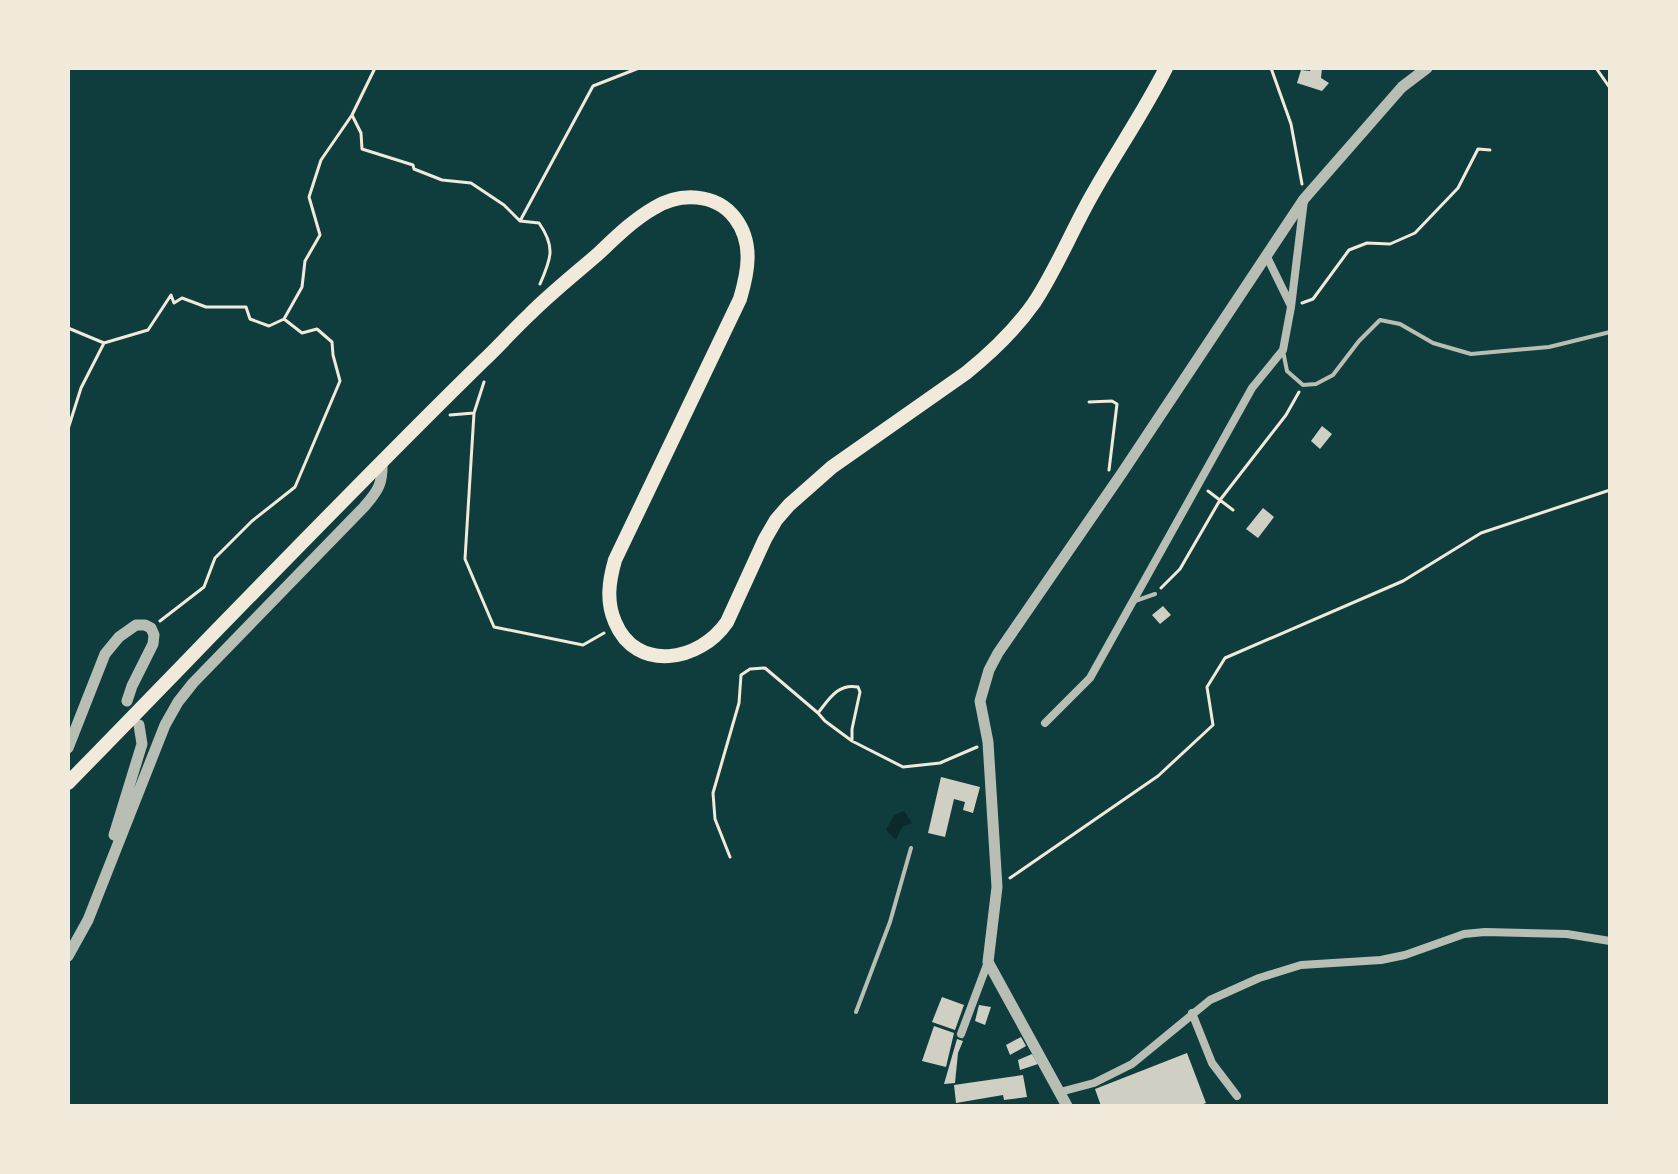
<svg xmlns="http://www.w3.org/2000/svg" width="1678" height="1174" viewBox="0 0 1678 1174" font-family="'DejaVu Sans',sans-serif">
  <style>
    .water { fill: #0a2a2b }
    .building { fill: #cfcfc3 }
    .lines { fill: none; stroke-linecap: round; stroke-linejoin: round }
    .path { stroke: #f1e9da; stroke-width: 3 }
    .service { stroke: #b8beb3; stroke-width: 4 }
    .minor { stroke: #b8beb3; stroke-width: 8 }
    .tertiary { stroke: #b8beb3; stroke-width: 11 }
    .primary { stroke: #f1e9da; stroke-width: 14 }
  </style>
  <rect width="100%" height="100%" fill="#0f3d3e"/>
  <path class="water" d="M904,811L912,823L902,827L896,840L886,830L894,815Z"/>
  <path class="building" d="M1311,68H1322L1321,78L1329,83L1322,91L1297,83L1301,70L1310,71Z
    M1322,426L1332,434L1320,449L1311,441Z
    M1263,508L1274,517L1258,538L1246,529Z
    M1163,606L1171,615L1160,624L1152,615Z
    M941,777L980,787L973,813L963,810L965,802L954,799L945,837L928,833Z
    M942,997L964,1005L955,1030L932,1022Z
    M979,1005L991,1007L985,1025L975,1021Z
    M934,1026L954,1033L946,1067L922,1061Z
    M1021,1037L1026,1046L1010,1055L1006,1045Z
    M957,1039L963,1041L958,1053L955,1083L944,1084Z
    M1187,1053L1206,1103L1198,1106H1101L1095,1089Z
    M1032,1054L1038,1064L1020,1070L1018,1060Z
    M1023,1075L1027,1097L1004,1100L1003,1095L956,1103L954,1085Z"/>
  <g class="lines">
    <path class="path" d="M1271,68L1291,124L1302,184
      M1596,68L1610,88
      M352,115L361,133L362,149L413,165L414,169L442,180L471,183L504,205L520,221L539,223C556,247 551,259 540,284
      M520,221L593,86L639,68
      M1302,303L1313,299L1349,250L1367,243L1390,244L1415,233L1458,188L1478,149L1490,150
      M68,328L104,343
      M484,382L474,413L465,559L494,627L583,645L604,633
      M1089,402L1112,401L1117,404L1109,470
      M450,415L474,413
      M68,429L81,388L104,343L148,330L171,295L174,303L182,298L206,307H246L250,319L269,326L284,319L302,287L305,261L320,235L309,197L321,160L352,115L375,68
      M1208,491L1233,510
      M1161,588L1180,569L1220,500L1286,415L1299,392
      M160,621L204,587L215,558L252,521L295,487L340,381L333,355L332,342L317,329L302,333L284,319
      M818,713C829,699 838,683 858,687L860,692L852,729V741
      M730,857L715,819L713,793L739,703L741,675L750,669L765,668L818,713L825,721L852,741L903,767L940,763L977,747
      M1010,878L1158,776L1213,725L1207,687L1225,658L1403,581L1481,533L1610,490"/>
    <path class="service" d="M1283,351L1287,371L1303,385L1316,384L1333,375L1359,341L1380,320L1400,324L1433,343L1471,354L1549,347L1610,332
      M1135,601L1155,594
      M856,1012L890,922L911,848"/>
    <path class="minor" d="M1266,255L1291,306
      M1045,723L1090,678L1252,388L1283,350L1291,307L1304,200
      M1192,1013L1212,1063L1237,1096
      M961,1034L988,962
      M1060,1092L1094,1083L1132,1064L1210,1000L1259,978L1301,965L1381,960L1405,955L1464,934L1485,932L1567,934L1610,941"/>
    <path class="tertiary" d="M68,748L105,654L119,637L136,625H145L151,628L154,635L153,644L132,686L127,701
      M114,835L142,744L139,725
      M68,956L88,920L165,725L178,702L193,683L364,507C379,490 383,483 382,460
      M1067,1106L988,962L997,887L988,742L980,701L989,670L998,653L1122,473L1304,199L1402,87L1427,68"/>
    <path class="primary" d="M68,783C206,642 342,499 483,361C499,346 514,329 530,314C551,293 575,274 598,254C615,238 633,220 654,208C680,192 716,193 735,218C754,243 748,272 740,299L615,560C609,581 606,601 615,622C636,673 700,662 727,622L765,539L776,520L789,505L832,467L966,373C991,353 1015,330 1034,303C1056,270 1072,230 1092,195C1116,152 1144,112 1166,68"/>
  </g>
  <rect width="1678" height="1174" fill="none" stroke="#f1e9da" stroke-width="140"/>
</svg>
